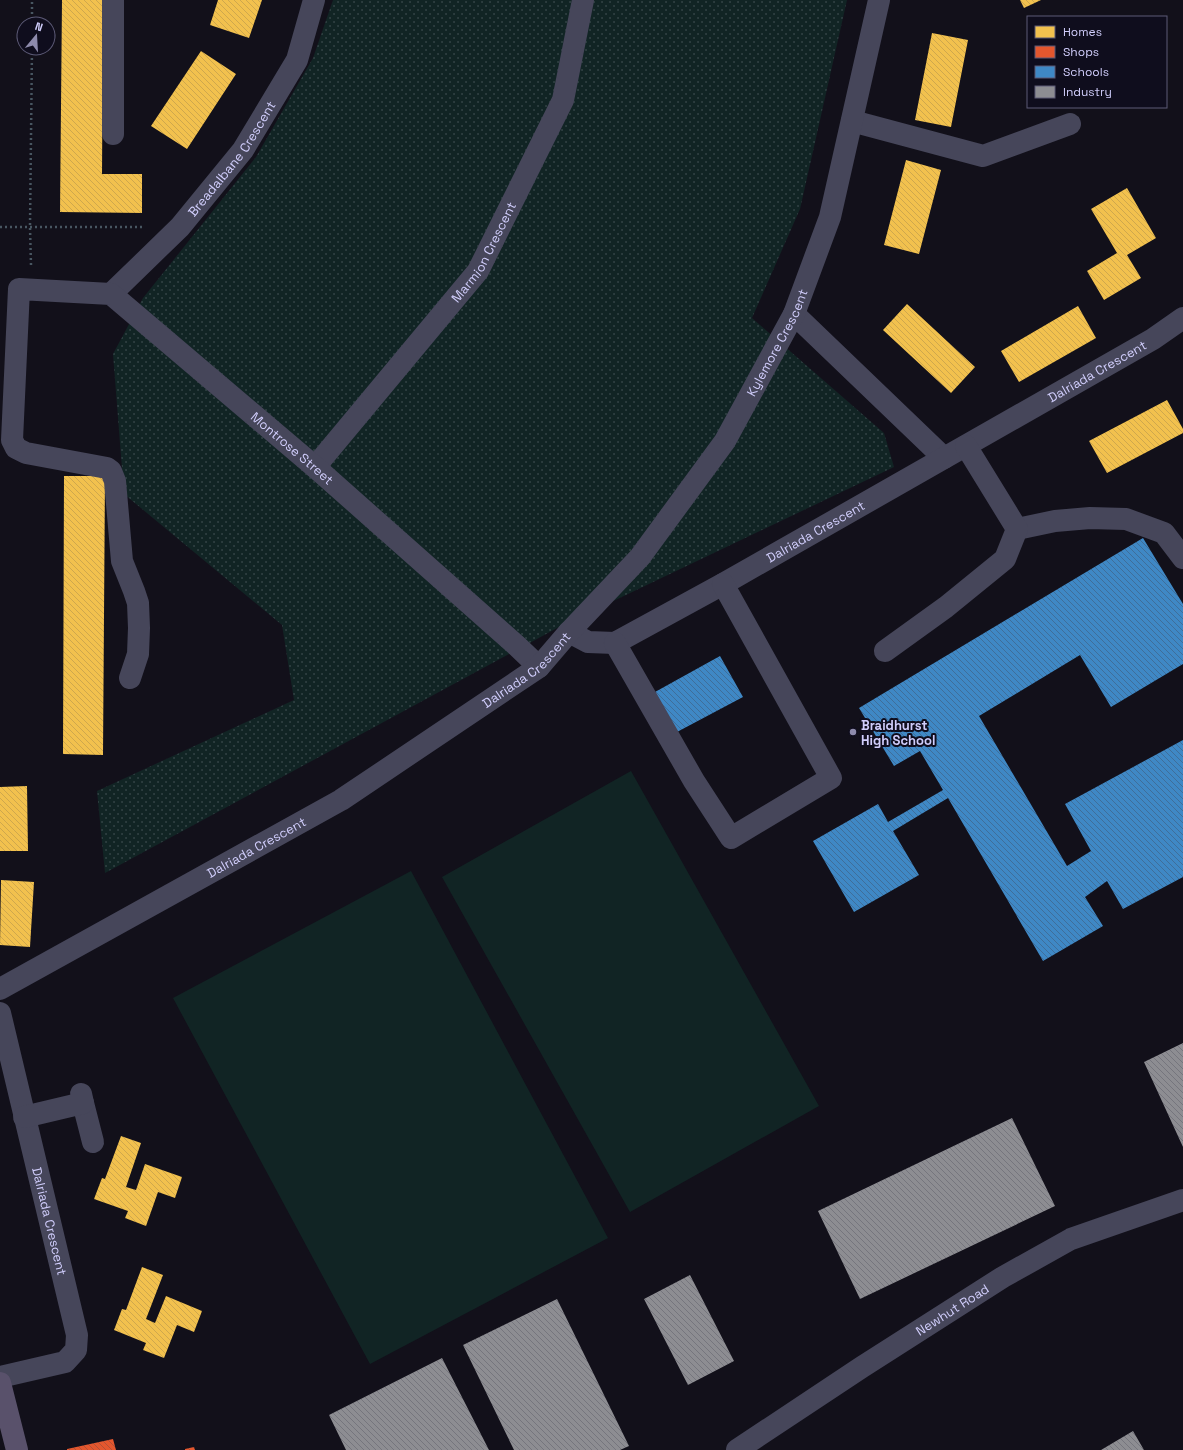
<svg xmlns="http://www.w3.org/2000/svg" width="1183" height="1450" viewBox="0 0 1183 1450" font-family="'Space Grotesk',sans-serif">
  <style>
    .grass { fill: url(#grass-dots) }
    .garden { fill: #112424 }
    .homes { fill: url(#homes-back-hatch) }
    .shops { fill: url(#shops-back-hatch) }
    .schools { fill: url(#schools-back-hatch) }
    .industry { fill: url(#industry-back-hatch) }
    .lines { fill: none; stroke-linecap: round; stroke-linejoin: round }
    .path { stroke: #485661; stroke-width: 2.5; stroke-dasharray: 2 3; stroke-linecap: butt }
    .minor { stroke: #46465a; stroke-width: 22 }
    .major { stroke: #59516b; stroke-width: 22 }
    .poi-dot { fill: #8e8bac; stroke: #0f0d1d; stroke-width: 1.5 }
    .labels { text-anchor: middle; stroke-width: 4; stroke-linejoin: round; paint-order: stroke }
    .street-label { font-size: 13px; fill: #d0cdfb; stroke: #0f0d1d }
    .poi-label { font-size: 13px; font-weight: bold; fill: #d0cdfb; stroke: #0f0d1d; text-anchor: start }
  </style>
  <defs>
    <pattern id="grass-dots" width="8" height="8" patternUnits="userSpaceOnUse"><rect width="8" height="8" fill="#112424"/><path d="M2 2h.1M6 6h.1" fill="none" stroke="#334345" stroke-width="1.8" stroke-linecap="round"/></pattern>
    <pattern id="homes-back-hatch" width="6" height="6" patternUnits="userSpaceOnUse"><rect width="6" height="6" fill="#f2c14e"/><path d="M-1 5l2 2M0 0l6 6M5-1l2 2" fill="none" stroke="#cea74d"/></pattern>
    <pattern id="shops-back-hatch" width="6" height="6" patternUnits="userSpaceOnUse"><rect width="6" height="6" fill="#e4572e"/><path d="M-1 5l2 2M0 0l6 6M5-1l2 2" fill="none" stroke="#b25037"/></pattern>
    <pattern id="schools-back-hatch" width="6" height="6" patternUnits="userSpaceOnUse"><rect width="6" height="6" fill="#3f88c5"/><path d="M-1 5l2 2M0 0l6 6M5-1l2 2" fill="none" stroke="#3f6e9a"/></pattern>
    <pattern id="industry-back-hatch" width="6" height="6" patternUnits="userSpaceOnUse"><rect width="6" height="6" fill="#8d8d92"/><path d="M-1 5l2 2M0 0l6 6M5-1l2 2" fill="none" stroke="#75757d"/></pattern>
  </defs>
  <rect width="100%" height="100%" fill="#12101a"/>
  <path class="grass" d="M333,0H847L800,209L752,318L884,433L894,467L559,627L105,873L97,791L294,700L282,625L124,494L113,354L143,298L256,157L313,58Z"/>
  <path class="garden" d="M631,771L819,1106L630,1212L442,877Z
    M411,871L608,1238L370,1364L173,998Z"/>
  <path class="homes" d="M62,0H103L102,174H142V213L60,212Z
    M218,0H262L249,38L210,25Z
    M1020,0H1041L1024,8Z
    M932,33L968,40L951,127L915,120Z
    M201,51L236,74L187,149L151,126Z
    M906,160L941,170L919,254L884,245Z
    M1127,188L1156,238L1127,255L1141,278L1104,300L1087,271L1117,253L1091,209Z
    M907,304L975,367L951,393L883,330Z
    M1078,306L1096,338L1019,382L1001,351Z
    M1167,400L1183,429V433L1107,473L1089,441Z
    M64,476H105L103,755L63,754Z
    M27,786L28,851H0V787Z
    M1,880L34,882L30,947L0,945Z
    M121,1136L141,1143L126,1187L136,1190L145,1164L182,1177L175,1198L158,1192L146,1226L125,1218L128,1211L94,1199L102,1178L105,1179Z
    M142,1267L163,1275L146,1319L155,1323L166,1296L202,1311L194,1332L177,1325L164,1358L143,1350L146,1343L114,1330L122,1309L126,1310Z"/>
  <path class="shops" d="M113,1439L116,1450H67V1449Z
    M194,1447L195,1450H185V1449Z"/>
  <path class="schools" d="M1143,538L1183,604V664L1111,707L1080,655L979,716L1067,866L1091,851L1065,804L1183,740V877L1123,909L1107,881L1085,897L1103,926L1043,961L948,798L893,831L919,875L854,912L813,841L878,804L888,822L943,790L920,751L894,766L859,708Z
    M720,656L743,697L677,732L655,692Z"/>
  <path class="industry" d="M1183,1043V1147L1144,1062Z
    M1012,1118L1055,1206L860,1299L818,1211Z
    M690,1275L734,1361L688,1385L644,1299Z
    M557,1299L629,1446L620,1450H514L463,1345Z
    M442,1358L489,1450H346L329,1415Z
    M1133,1431L1144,1450H1101Z"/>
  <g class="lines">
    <path class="path" d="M32,24V0
      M0,227H143
      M31,265L30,227L32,48"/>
    <g class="minor">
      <path d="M852,121L983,156L1070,124"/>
      <path d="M113,134V0"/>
      <path id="s1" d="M111,294L180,227L243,150L297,60L314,0"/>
      <path d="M794,314L944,458"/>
      <path id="s2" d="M315,467L478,271L563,100L583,0"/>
      <path d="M1017,529L1055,521L1090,518L1126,519L1164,533L1183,558"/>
      <path id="s3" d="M569,632L588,642L615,643L723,584L1153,339L1183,318"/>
      <path d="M615,643L694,781L731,838L831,778L723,584"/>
      <path d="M885,651L946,607L1005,559L1017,529L966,446"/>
      <path id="s4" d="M130,678L138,654L139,628L138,603L134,591L122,561L115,481L111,471L107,468L26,453L16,448L12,440L19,289L111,294L315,467L516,645L539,667"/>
      <path id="s5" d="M0,989L341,800L539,667L569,632L640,557L725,441L794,314L830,217L879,0"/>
      <path id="s6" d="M0,1013L77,1335L76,1350L65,1362L0,1377"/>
      <path d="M83,1103L93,1142"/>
      <path d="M24,1117L83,1103L81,1094"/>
      <path id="s7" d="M737,1450L862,1367L1003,1277L1071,1239L1183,1200"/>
    </g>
    <path class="major" d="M0,1383L17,1450"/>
  </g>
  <circle class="poi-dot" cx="853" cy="732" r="4"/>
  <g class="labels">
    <g class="street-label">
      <text dy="5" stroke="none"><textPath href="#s1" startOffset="182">Breadalbane Crescent</textPath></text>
      <text dy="5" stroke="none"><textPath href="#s2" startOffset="274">Marmion Crescent</textPath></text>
      <text dy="5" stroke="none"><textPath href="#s5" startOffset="1033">Kylemore Crescent</textPath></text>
      <text dy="5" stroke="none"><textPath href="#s3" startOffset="602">Dalriada Crescent</textPath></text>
      <text dy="5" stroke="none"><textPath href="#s4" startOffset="801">Montrose Street</textPath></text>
      <text dy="5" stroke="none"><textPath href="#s3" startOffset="278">Dalriada Crescent</textPath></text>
      <text dy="5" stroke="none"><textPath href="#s5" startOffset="617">Dalriada Crescent</textPath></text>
      <text dy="5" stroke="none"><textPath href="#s5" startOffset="293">Dalriada Crescent</textPath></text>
      <text dy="5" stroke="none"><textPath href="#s6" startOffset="214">Dalriada Crescent</textPath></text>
      <text dy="5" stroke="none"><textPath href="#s7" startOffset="257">Newhut Road</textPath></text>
    </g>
    <g class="poi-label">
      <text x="861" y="730">Braidhurst<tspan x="861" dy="15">High School</tspan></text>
    </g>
  </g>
  <rect x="1027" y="16" width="140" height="92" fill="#0f0d1d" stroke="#5c5a76"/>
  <rect x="1035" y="26" width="20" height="12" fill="#f2c14e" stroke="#5c5a76"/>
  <text x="1063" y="36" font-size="12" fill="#d0cdfb">Homes</text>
  <rect x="1035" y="46" width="20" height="12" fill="#e4572e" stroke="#5c5a76"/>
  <text x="1063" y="56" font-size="12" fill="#d0cdfb">Shops</text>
  <rect x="1035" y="66" width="20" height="12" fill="#3f88c5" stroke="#5c5a76"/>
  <text x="1063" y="76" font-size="12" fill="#d0cdfb">Schools</text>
  <rect x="1035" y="86" width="20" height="12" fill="#8d8d92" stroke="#5c5a76"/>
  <text x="1063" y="96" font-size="12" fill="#d0cdfb">Industry</text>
  <g transform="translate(36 36) rotate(18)"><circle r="19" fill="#0f0d1d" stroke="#5c5a76"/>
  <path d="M0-3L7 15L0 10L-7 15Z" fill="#8e8bac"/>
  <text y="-6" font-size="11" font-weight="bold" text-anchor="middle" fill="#d0cdfb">N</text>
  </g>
</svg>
